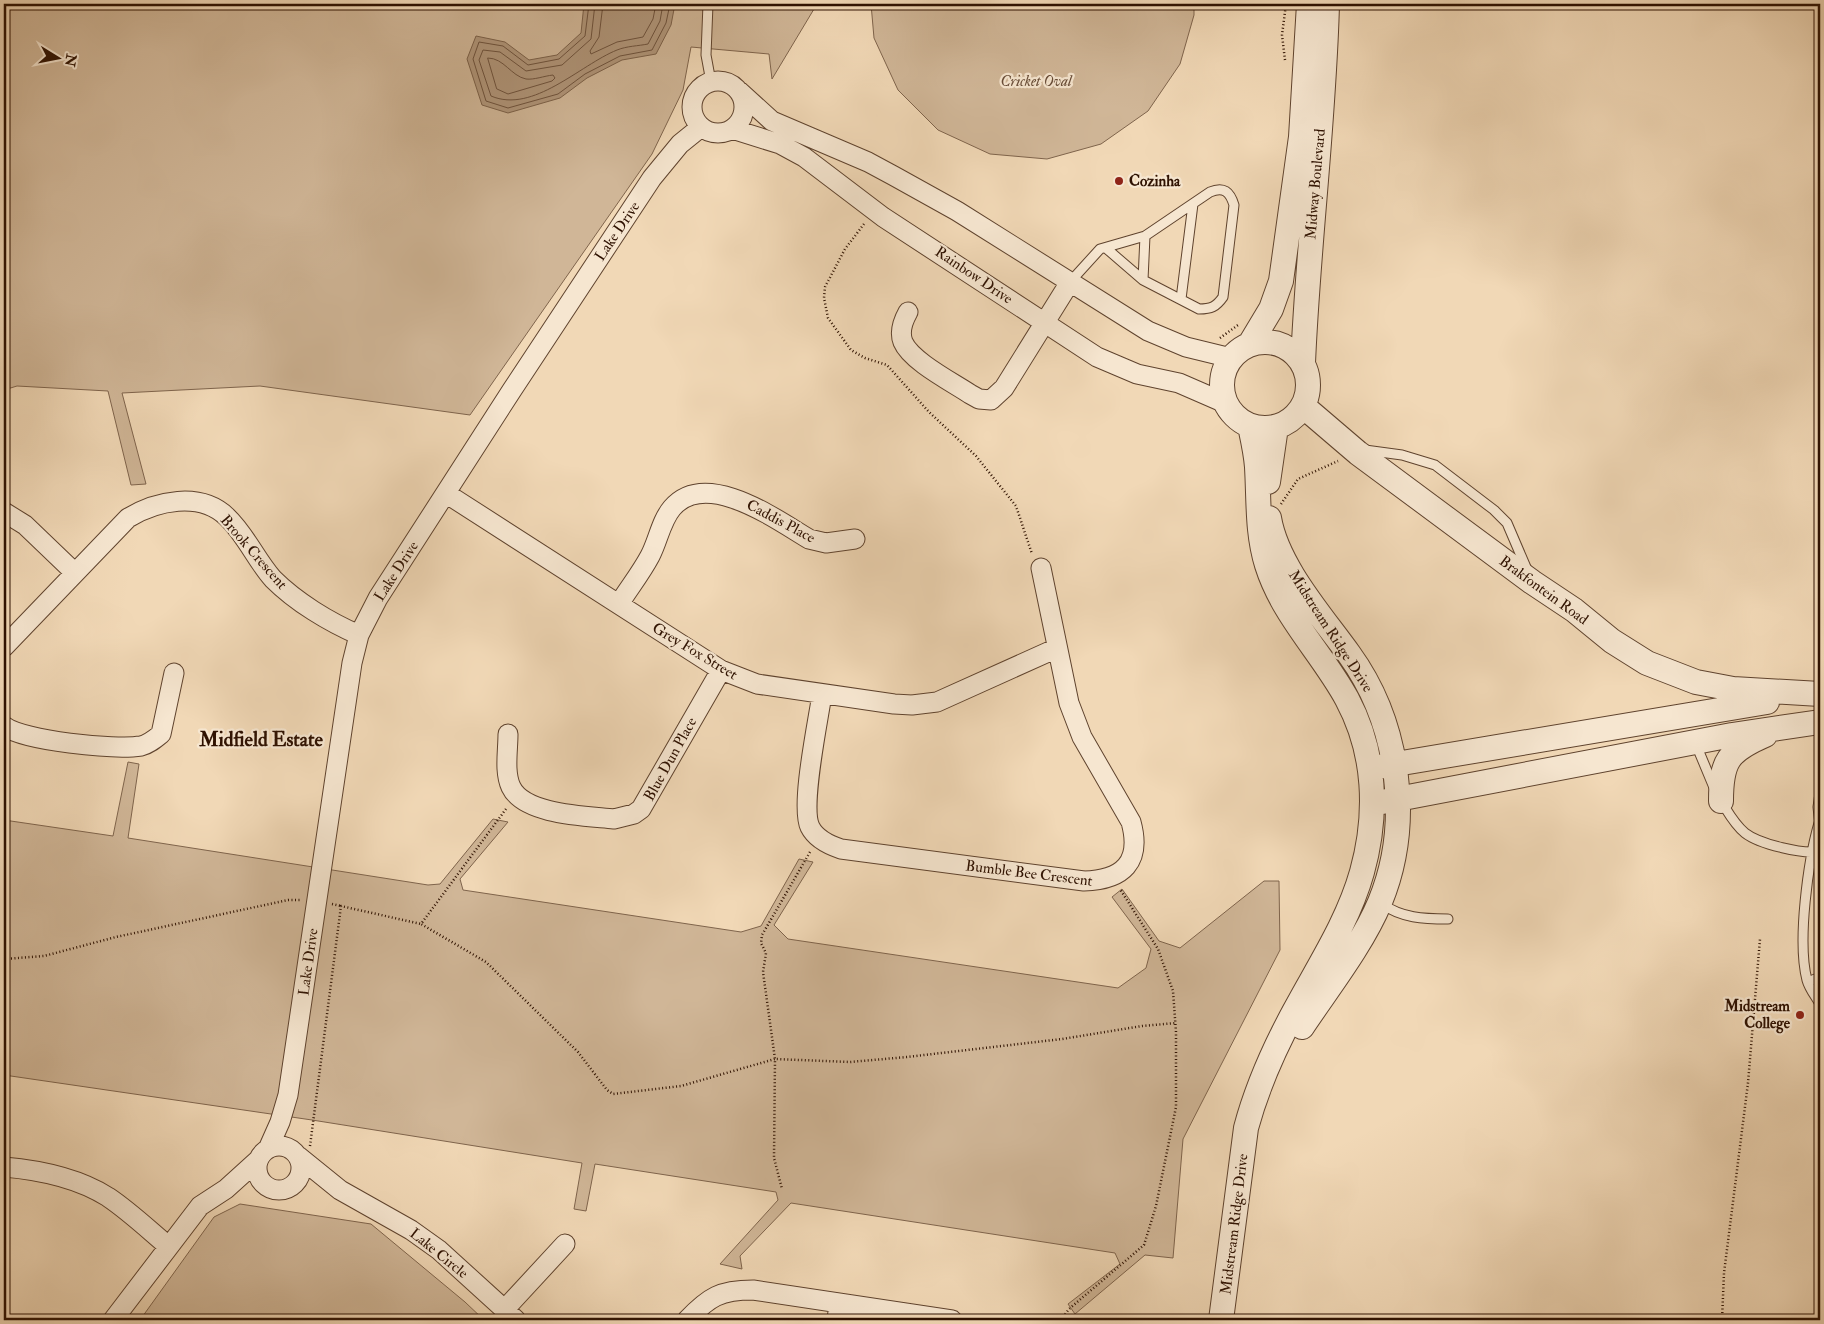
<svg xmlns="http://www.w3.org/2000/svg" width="1824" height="1324" viewBox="0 0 1824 1324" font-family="'IM FELL Double Pica',serif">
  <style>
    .green { fill: #d0b697; stroke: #7f644c }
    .water { fill: #af9478; stroke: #7b6048 }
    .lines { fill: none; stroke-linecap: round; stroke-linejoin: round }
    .shore { stroke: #6e523c; stroke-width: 1 }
    .service-casing { stroke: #5f432e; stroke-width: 11 }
    .minor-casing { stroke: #5f432e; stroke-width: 21 }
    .tertiary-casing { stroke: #5f432e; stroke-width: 26 }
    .path { stroke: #2e1101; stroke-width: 2.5; stroke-dasharray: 1 2.5; stroke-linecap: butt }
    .service { stroke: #f6e6d0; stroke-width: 9 }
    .minor { stroke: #f6e6d0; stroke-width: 19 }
    .tertiary { stroke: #f6e6d0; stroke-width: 24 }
    .poi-dot { fill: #8f2418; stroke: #f6e6d0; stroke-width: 2 }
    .labels { text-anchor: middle; stroke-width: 4.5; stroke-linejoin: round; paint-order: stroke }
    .park-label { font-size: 15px; font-style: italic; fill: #674b36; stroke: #f6e6d0 }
    .poi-label { font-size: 15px; font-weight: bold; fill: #2e1101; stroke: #f6e6d0; text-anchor: start }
    .street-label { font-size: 15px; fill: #2e1101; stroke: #f6e6d0 }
    .district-label { font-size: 20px; font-weight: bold; fill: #2e1101; stroke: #f6e6d0 }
  </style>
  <rect width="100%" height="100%" fill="#f1d8b6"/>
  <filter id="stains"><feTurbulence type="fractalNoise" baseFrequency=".004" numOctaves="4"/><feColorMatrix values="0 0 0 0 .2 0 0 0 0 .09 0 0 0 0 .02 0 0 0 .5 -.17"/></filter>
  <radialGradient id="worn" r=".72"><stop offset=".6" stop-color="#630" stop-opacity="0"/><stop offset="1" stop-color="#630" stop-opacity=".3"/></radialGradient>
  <path class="green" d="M4,4H817L772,79L769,54L691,47L683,90L652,154L470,415L260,386L122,393L146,484L131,485L108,391L17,386L4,390Z
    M871,4H1194V15L1180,64L1148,111L1101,144L1047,159L990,154L938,130L898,90L874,38Z
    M128,762L139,764L128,838L428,885L440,884L493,819L508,822L460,879L463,890L741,932L761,926L799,859L813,862L774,925L788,939L1118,988L1146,968L1151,949L1112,897L1122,889L1159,941L1180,948L1264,881H1279L1280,950L1183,1139L1173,1258L1145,1255L1075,1314L1068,1304L1120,1264L1115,1253L791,1203L740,1256L742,1269L720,1264L778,1200L776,1192L595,1164L586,1211L574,1209L582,1163L312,1120L4,1075V820L113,836Z
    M240,1204L371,1224L465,1302L484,1320H140L214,1217Z"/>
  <path class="water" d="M584,4H675L671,25L656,54L622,60L587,78L560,98L508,113L482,105L467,59L476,36L505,42L529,60L557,55L581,33Z"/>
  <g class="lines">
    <path class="shore" d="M589,4L585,36L559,59L528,65L503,46L479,42L473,59L486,101L508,108L558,94L585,74L620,56L652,50L666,23L670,4
      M595,4L591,39L562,65L526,71L500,52L483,50L479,60L491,96C533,114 580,65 617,50C627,46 638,46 648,44L660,21L663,4
      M603,4L599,37L590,51L591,54L617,42L643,37L653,19L656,4
      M488,58C504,58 511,76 526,79C534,80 544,76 553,75L555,78L552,81L508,94L497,89Z"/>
    <g class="service-casing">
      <path id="service" d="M708,4L706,55L711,82
        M1143,280L1145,236
        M1070,282L1100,249L1145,236L1210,192C1224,186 1230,192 1234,205L1223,297C1216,307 1211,309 1199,309L1143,280L1107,249
        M1181,299L1193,204
        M1365,450L1402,455L1435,465L1494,510L1507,523L1528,572
        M1695,742L1715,790
        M1820,793L1818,807L1820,826
        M1721,801C1728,812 1734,824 1745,833C1759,844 1804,855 1820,851
        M1819,823C1808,861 1797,942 1807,980C1809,988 1816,997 1820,1004
        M1382,904C1402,918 1423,919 1448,919
        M1808,982L1820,977"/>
    </g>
    <g class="minor-casing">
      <path id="minor" d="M692 107a26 26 0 1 1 52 0a26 26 0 1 1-52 0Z
        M739,91L772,121L868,162L894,176L957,211L1148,331L1186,347L1231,358
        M732,129L780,144L804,157L883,217L1097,357L1137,374L1179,383L1225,403
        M908,312C903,321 899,332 903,342C911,361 952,382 970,394L979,399L991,400L1004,388L1070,282
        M447,494L721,670L757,684L894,704L912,705L937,702L1057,648
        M4,512L25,525L74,572
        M619,604C629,588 641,573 650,556C658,541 661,521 672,508C706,468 777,520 809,539L826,543L855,539
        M4,647L128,518C156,501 200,491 227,517C246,535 256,560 273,579C296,602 329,622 359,635
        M822,694C818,722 800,806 810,827C816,839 829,845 841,849L1084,881C1123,880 1142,862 1131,822L1082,737L1069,703L1041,568
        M4,726C23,741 115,750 141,746C149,744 155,739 161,734L174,673
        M508,734C508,751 504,772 511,787C524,815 587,816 614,819L634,814L641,809L721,670
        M257 1168a22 22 0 1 1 44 0a22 22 0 1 1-44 0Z
        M268,1149L280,1122L288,1095L352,663L359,635L378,598L512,390L652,178L680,144L701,127
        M298,1156L340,1190L411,1230L439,1250L516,1320
        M4,1167C39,1170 78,1178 108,1197C129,1211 149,1230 168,1246
        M505,1309L565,1244
        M113,1320L200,1206L226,1189L258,1160
        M687,1320C709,1297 720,1290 753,1290L952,1320
        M837,1320L839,1303"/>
    </g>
    <g class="tertiary-casing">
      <path id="tertiary" d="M1222 385a43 43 0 1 1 86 0a43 43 0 1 1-86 0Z
        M1250,344L1271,309L1281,281L1301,137L1309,4
        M1303,363C1308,243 1324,124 1327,4
        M1303,406L1358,453L1532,582L1574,610L1612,641L1647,663L1696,682L1733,689L1820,694
        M1268,482L1276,427
        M1269,518C1277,566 1321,615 1349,654C1399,723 1413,822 1380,902C1362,945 1328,988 1302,1027
        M1378,767L1767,702
        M1721,801C1721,761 1728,751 1765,735
        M1382,802L1732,735L1820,722
        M1221,1320L1246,1128C1257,1087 1274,1049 1294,1012C1318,967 1348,922 1362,872C1378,814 1376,753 1347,699C1322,653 1283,616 1267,565C1257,533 1259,501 1257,467C1256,453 1253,440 1250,426"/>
    </g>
    <path class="path" d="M1285,60L1282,35L1286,4
      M864,224L845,249L825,287L824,298L828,318L851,350L865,358L887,365L929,412L976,456L1016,506L1032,554
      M1220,338L1238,325
      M1281,504L1298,479L1338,461
      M506,809L421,924L486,962L578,1052L607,1090L613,1094L681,1086L775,1059L774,1158L782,1189
      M810,852L762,935L761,943L766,953L763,972L775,1059L850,1062L907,1057L1062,1039L1142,1026L1176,1023
      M332,904L341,906
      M4,959L44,956L116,937L288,900H300
      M310,1146L341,906L421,924
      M1061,1320L1069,1309L1144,1245L1156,1206L1176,1107V1032L1173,991L1158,949L1120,889
      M1722,1320L1724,1273L1748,1083L1760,939"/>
    <use href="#service" class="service"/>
    <use href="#minor" class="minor"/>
    <use href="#tertiary" class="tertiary"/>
  </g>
  <g class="poi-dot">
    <circle cx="1119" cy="181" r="5"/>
    <circle cx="1800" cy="1015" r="5"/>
  </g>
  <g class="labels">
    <g class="park-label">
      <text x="1036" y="86">Cricket Oval</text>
    </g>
    <g class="poi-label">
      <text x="1129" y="186">Cozinha</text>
      <text x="1790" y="1011" text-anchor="end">Midstream<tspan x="1790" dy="17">College</tspan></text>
    </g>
    <g class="street-label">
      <text transform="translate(1315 184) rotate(-85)" y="5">Midway Boulevard</text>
      <text transform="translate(617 231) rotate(-56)" y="5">Lake Drive</text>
      <text transform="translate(974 275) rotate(34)" y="5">Rainbow Drive</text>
      <text transform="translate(781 521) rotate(28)" y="5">Caddis Place</text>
      <text transform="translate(254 552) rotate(49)" y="5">Brook Crescent</text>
      <text transform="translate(396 571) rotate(-57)" y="5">Lake Drive</text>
      <text transform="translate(1544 590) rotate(36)" y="5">Brakfontein Road</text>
      <text transform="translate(1331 631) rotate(57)" y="5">Midstream Ridge Drive</text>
      <text transform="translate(695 651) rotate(31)" y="5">Grey Fox Street</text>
      <text transform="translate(670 759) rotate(-61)" y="5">Blue Dun Place</text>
      <text transform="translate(1029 873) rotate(7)" y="5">Bumble Bee Crescent</text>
      <text transform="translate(308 962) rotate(-82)" y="5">Lake Drive</text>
      <text transform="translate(1234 1224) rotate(-83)" y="5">Midstream Ridge Drive</text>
      <text transform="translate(439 1253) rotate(39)" y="5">Lake Circle</text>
    </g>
    <g class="district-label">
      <text x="261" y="746">Midfield Estate</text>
    </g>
  </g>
  <rect width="1824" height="1324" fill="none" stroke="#f1d8b6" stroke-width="20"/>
  <rect x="5" y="5" width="1814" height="1314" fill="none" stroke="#2e1101" stroke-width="2.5"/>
  <rect x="10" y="10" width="1804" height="1304" fill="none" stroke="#2e1101"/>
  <g transform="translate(58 58) rotate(100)" stroke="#f6e6d0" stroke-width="4" paint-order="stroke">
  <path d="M0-4L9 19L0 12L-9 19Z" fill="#2e1101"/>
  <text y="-8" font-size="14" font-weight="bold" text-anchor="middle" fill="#2e1101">N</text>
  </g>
  <rect width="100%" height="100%" filter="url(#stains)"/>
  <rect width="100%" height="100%" fill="url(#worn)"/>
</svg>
